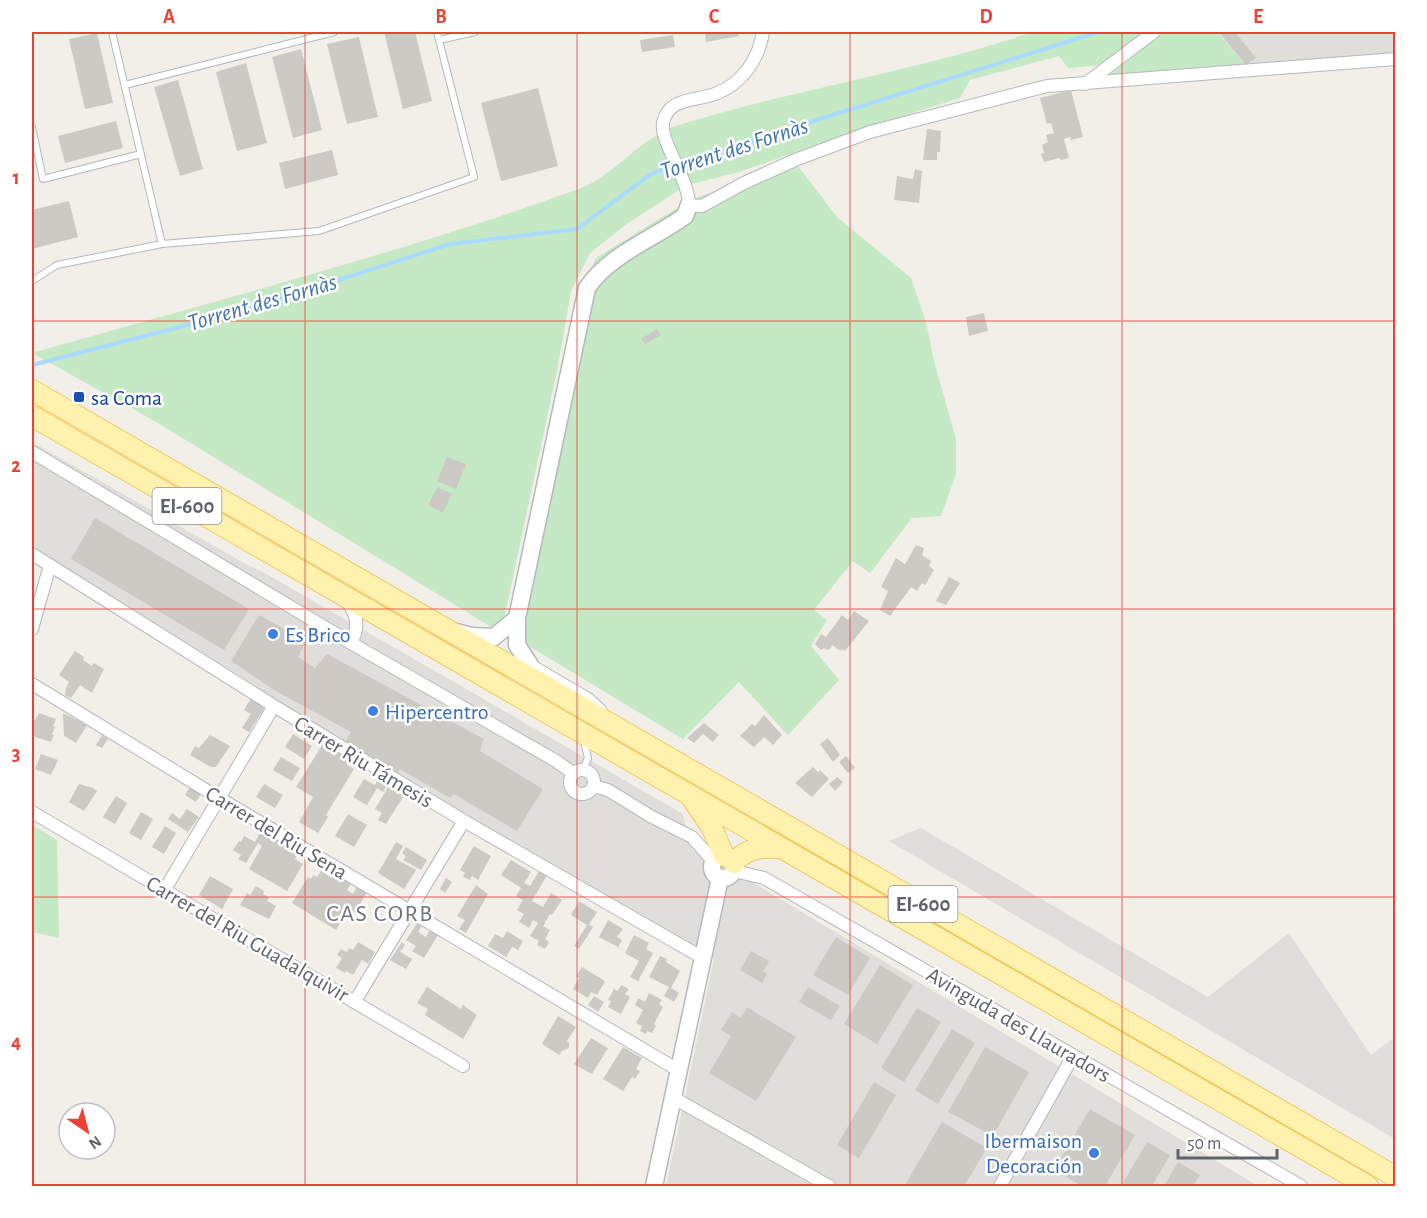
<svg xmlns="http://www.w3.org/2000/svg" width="1427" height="1218" viewBox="0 0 1427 1218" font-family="'Alegreya Sans',sans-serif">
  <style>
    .industrial { fill: #e0deda }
    .green { fill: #c5e8c5 }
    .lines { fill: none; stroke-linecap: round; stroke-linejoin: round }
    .stream { stroke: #aadaff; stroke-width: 4 }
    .building { fill: #cccac5 }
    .service-casing { stroke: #b5b8bc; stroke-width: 8 }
    .minor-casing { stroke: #b5b8bc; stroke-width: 14 }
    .tertiary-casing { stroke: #b5b8bc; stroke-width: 19 }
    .primary-casing { stroke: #f2c960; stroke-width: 22 }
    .service { stroke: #fff; stroke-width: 6 }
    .minor { stroke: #fff; stroke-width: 12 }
    .tertiary { stroke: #fff; stroke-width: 16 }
    .primary { stroke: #fff2af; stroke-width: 20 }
    .grid { fill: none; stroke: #ea4335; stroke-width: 1.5; stroke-opacity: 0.55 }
    .transit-dot { fill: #1a4fb4; stroke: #fff; stroke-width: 2 }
    .shop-dot { fill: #3f7fe0; stroke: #fff; stroke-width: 2 }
    .labels { text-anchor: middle; stroke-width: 5; stroke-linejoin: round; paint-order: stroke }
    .shield { fill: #fff; stroke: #8f9295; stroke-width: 1.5 }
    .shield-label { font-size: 21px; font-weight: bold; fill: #5f6368 }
    .transit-label { font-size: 22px; fill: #164399; stroke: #fff; text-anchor: start }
    .shop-label { font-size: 22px; fill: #366cbe; stroke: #fff; text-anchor: start }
    .street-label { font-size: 22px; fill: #5f6368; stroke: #fff }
    .water-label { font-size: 24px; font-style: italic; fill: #4174aa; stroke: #fff }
    .neighbourhood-label { font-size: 24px; letter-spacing: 1.5px; fill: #70757a; stroke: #fff }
    .neatline { fill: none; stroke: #ea4335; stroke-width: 2 }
    .grid-label { font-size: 20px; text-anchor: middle; font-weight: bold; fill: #ea4335 }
  </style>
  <rect width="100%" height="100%" fill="#f1efe8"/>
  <path class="industrial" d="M1217,32H1395V55L1245,65Z
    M32,442L244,563L263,572L683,814L689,844L1258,1186H666L714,959L396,775L86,581L32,545Z
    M921,828L1208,997L1289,933L1371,1055L1392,1039L1395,1042V1139L889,841Z"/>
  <path class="green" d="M1033,32H1143L1101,65L1068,68L1059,56L970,80L960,98L853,132L739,172L687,185L628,223L590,253L571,291L558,366L501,633L158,423L32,353C214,301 398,254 576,190C615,177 639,137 679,125C795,89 918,71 1033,32Z
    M1163,32H1217L1245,65L1107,77Z
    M798,166L837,217L911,278L926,322L934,361L956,439V474L941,516L912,518L870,573L853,561L814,610L827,620L811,646L839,680L788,735L739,682L683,739L519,640L584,286L596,258L662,217L698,197Z
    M32,825L57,840L59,938L32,932Z"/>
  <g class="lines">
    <path class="stream" d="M32,365L246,310L450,244L577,229L651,174L826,117L1099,32"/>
  </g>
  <path class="building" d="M384,32H415L432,101L403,109Z
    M705,32H738L739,36L706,42Z
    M1219,32H1235L1256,58L1246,65Z
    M97,33L113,103L85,109L69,39Z
    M673,35L675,47L642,52L640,40Z
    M359,37L378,117L347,124L327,44Z
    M301,49L322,130L293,138L272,57Z
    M246,63L267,143L237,151L216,72Z
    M178,80L203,169L180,176L154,87Z
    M538,88L558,166L501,181L481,103Z
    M1071,90L1083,137L1071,140L1070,137L1064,139L1069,158L1061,160L1059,158L1044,162L1041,154L1044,153L1042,145L1048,142L1046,135L1054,133L1051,123L1047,124L1040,98Z
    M116,121L123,148L65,163L58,136Z
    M927,129L941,131L940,152H937V160H923Z
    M332,150L338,175L285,189L279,163Z
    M915,169L922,171L919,203L894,200L897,176L913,179Z
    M69,201L78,237L32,249V210Z
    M984,313L988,331L969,336L966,317Z
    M657,329L661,335L645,344L641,339Z
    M447,457L466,464L456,489L437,481Z
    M438,487L452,494L443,513L428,505Z
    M95,518L249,609L224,650L71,559Z
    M916,545L924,548L922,555L931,561L929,566L934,570L925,585L922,583L917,591L911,587L890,616L880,610L888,591L881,587L896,558L905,564Z
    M949,577L960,583L946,605L936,601Z
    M854,611L869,621L845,651L842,649L841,651L832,645L831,648L828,650L824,648L821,650L815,644L821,634L826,637L842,615L848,620Z
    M259,615L297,636L305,643L298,657L315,668L327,654L484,739L480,751L543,789L517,831L454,794L450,798L400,769L396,775L345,742L351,732L274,690L231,661Z
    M75,651L84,657L83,660L92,666L94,663L104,669L92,693L80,685L71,698L65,695L66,688L69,682L59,675Z
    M251,698L265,707L249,732L242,728L251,714L244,710Z
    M39,713L56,719L53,726L55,727L52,735H54L51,742L32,736L34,729L32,721L36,719Z
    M63,713L87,725L76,743L64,736Z
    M764,715L782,735L773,745L764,737L754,747L740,736L752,724L755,726Z
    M704,723L719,735L713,742L703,734L694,743L687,738Z
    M293,734L312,746L304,759L285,747Z
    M102,735L108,739L102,748L96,745Z
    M210,735L230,746L216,767H211L190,755L195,746L199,748Z
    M828,738L840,755L833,762L820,744Z
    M324,742L351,759L347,765L354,769L326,815L328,817L318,833L299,822L313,797L296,787Z
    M41,754L58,760L51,775L35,769Z
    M846,756L855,768L848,773L839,762Z
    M281,757L300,768L292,781L273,770Z
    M813,767L818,772L820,770L829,779L812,797L795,783Z
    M837,777L843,782L835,791L829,784Z
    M379,778L388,783L383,792L377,788L367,805L353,797L364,779L375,785Z
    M79,784L93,788L97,791L84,811L69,802Z
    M264,784L283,795L275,808L256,797Z
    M390,784L405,794L386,824L378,820L382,813L375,809Z
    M190,787L201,794L196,802L185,795Z
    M116,796L127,803L115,824L103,817Z
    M187,809L199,817L188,832L168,819L172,813L180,819Z
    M141,812L153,819L141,840L129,833Z
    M348,814L367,825L354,847L335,836Z
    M165,826L176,833L164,854L152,847Z
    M261,830L299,852L295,859L303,864L287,891L249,869L262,846L258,843L246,863L238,859L241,855L233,850L239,841L241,842L244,836L255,842Z
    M396,842L403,846L396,859L416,870L404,889L378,873Z
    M474,846L491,856L478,880L472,876L470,880L463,877L465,873L460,870Z
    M406,847L427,860L421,870L403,860L406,856L402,853Z
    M511,860L531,872L524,883L530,886L539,871L547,875L532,901L543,907L551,893L562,900L552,915L550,914L543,926L550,930L545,939L549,942L545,949L537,945L539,941L530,936L538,923L533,920L529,928L519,922L524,914L517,910L523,900L516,896L521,888L501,875Z
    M321,871L332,878L335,873L351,884L347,890L353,894L357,886L367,892L355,913L351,910L345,919L343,918L336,930L292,903L308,877L311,879L313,875L317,877Z
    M210,876L233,889L222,909L199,895Z
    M446,878L452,882L445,893L440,889Z
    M476,885L488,894L466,933L459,929L465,920L457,916Z
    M256,886L264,891L263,894L269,897L267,901L276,906L269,919L240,905L247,893L250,895Z
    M579,901L597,912L589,925L593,927L579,949L574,946L587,925L571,915Z
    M608,920L623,929L617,937L622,940L618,947L599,937Z
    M418,922L422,925L418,932L426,937L430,930L438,935L424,958L412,951L416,946L406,940Z
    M507,931L523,941L518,950L512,947L506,957L488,946L495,934L503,938Z
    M634,935L649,943L646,949L653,953L638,981L630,977L639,961L625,953Z
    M836,937L870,958L848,995L813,975Z
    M358,942L375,952L368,964L362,960L353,975L346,971L345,973L336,968L342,958L337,955L341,949L347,952L349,948L353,950Z
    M402,942L405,945L400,952L412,959L406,969L390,960Z
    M751,951L769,961L763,971L767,974L762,983L740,970Z
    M660,956L667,959L666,962L680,971L671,988L679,993L674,1002L664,996L669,987L649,977Z
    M880,965L913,985L877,1044L844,1024Z
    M582,967L605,981L597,995L591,992L588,998L573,989L579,978L576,976Z
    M621,985L629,989L625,994L630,997L621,1014L608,1007L611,1001L608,1000L614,989L618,991Z
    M427,987L461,1009L463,1005L477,1015L463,1039L425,1015L428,1009L417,1003Z
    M808,987L840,1006L831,1020L799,1002Z
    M649,993L662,1000L659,1004L663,1007L654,1024L656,1026L652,1033L647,1031L646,1034L640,1031L642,1026L636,1023L643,1010L635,1005L638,998L645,1002Z
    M594,996L604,1002L598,1012L588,1005Z
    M747,1007L796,1037L756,1101L709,1073L731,1036L721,1030L732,1012L741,1018Z
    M917,1008L941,1022L904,1082L881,1068Z
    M558,1016L576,1027L567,1041L569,1043V1048L562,1051L559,1055L542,1044Z
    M952,1029L975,1043L938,1104L915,1090Z
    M591,1038L608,1048L592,1074L574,1064Z
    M623,1047L642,1058L636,1069L640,1071L635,1079L632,1077L623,1091L603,1079Z
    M985,1047L1029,1072L993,1136L948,1112Z
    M874,1082L896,1095L859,1158L837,1145Z
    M1090,1109L1135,1135L1105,1186H1082L1054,1170Z
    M942,1122L987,1148L964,1186H907L905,1185Z
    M1147,1142L1170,1155L1152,1186H1121Z
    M1178,1162L1200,1175L1193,1186H1164Z"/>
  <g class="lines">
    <g class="service-casing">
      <path id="service" d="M112,32L162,244
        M439,40L475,32
        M125,85L334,32
        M32,127L43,179L141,154
        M32,281L57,265L162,244L319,231L474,177L437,32
        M583,769L588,758L584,741"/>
    </g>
    <g class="minor-casing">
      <path id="minor" d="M763,32C759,59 742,84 715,94C696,101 668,97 663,123C660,142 689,179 689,205L702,206L744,183L795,160L870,132L1047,86L1396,59
        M1085,84L1154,32
        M32,452L351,643L556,761L573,773
        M32,554L274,706L464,821L703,958
        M347,601C357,616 360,626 351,643
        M32,629L50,565
        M530,665L588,699L600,710
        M32,684L219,798L678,1070
        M570 782a12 12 0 1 1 24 0a12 12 0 1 1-24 0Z
        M593,786L608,790L652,817L692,837L714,862
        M32,812L463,1066
        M734,871L764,878L1301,1186
        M165,889L274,706
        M355,1001L464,821
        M672,1097L829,1186
        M1000,1186L1073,1056"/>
    </g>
    <g class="tertiary-casing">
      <path id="tertiary" d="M456,632L472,636L494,637L517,618
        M530,665L517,645V618L587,288C609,255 653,239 685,216L689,205
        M712 867a11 11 0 1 1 22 0a11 11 0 1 1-22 0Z
        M654,1186L720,878"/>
    </g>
    <g class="primary-casing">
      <path id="primary" d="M32,390L1396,1177
        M32,416L1368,1186
        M693,800L712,828L724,856
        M734,863C745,848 762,847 780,848"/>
    </g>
    <use href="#service" class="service"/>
    <use href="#minor" class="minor"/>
    <use href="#tertiary" class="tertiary"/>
    <use href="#primary" class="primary"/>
  </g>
  <path class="grid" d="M305,32V1186M577,32V1186M850,32V1186M1122,32V1186M32,321H1396M32,609H1396M32,897H1396"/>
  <rect class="transit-dot" x="73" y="391" width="12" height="12" rx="3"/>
  <g class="shop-dot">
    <circle cx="273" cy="634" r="6"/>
    <circle cx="373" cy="711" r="6"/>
    <circle cx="1094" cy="1153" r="6"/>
  </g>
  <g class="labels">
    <g class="shield">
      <rect x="152.5" y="488" width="69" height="36" rx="4.5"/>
      <rect x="888.5" y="886" width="69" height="36" rx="4.5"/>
    </g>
    <g class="shield-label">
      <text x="187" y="513">EI-600</text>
      <text x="923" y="911">EI-600</text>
    </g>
    <g class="transit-label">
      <text x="91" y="405">sa Coma</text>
    </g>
    <g class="shop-label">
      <text x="285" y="642">Es Brico</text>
      <text x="385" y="719">Hipercentro</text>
      <text x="1082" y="1148" text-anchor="end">Ibermaison<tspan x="1082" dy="25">Decoración</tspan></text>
    </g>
    <g class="street-label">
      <text transform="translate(364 761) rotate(31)" y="8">Carrer Riu Támesis</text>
      <text transform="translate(277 832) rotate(31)" y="8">Carrer del Riu Sena</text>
      <text transform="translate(248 938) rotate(30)" y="8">Carrer del Riu Guadalquivir</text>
      <text transform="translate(1019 1024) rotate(30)" y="8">Avinguda des Llauradors</text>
    </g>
    <g class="water-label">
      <text transform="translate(734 148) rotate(-18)" y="8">Torrent des Fornàs</text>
      <text transform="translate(262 302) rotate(-16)" y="8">Torrent des Fornàs</text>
    </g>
    <g class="neighbourhood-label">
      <text x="380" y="921">CAS CORB</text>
    </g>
  </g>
  <rect width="1427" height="1218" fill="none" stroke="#ffffff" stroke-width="66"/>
  <g transform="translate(87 1131) rotate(145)"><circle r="28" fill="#ffffff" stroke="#bfc1c3" stroke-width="1.5"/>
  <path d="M0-4.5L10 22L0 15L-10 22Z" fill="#ea4335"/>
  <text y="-9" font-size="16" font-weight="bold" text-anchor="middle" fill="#5f6368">N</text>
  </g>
  <path d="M1178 1149v9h99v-9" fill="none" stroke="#5f6368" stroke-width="3"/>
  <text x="1187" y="1149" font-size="18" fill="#5f6368" stroke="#ffffff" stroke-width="4.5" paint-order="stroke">50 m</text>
  <rect x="33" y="33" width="1361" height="1152" class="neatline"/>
  <g class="grid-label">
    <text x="169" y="23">A</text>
    <text x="441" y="23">B</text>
    <text x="714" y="23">C</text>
    <text x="986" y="23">D</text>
    <text x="1258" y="23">E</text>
    <text x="16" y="184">1</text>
    <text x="16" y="472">2</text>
    <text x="16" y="760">3</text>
    <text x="16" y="1048">4</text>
  </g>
</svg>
